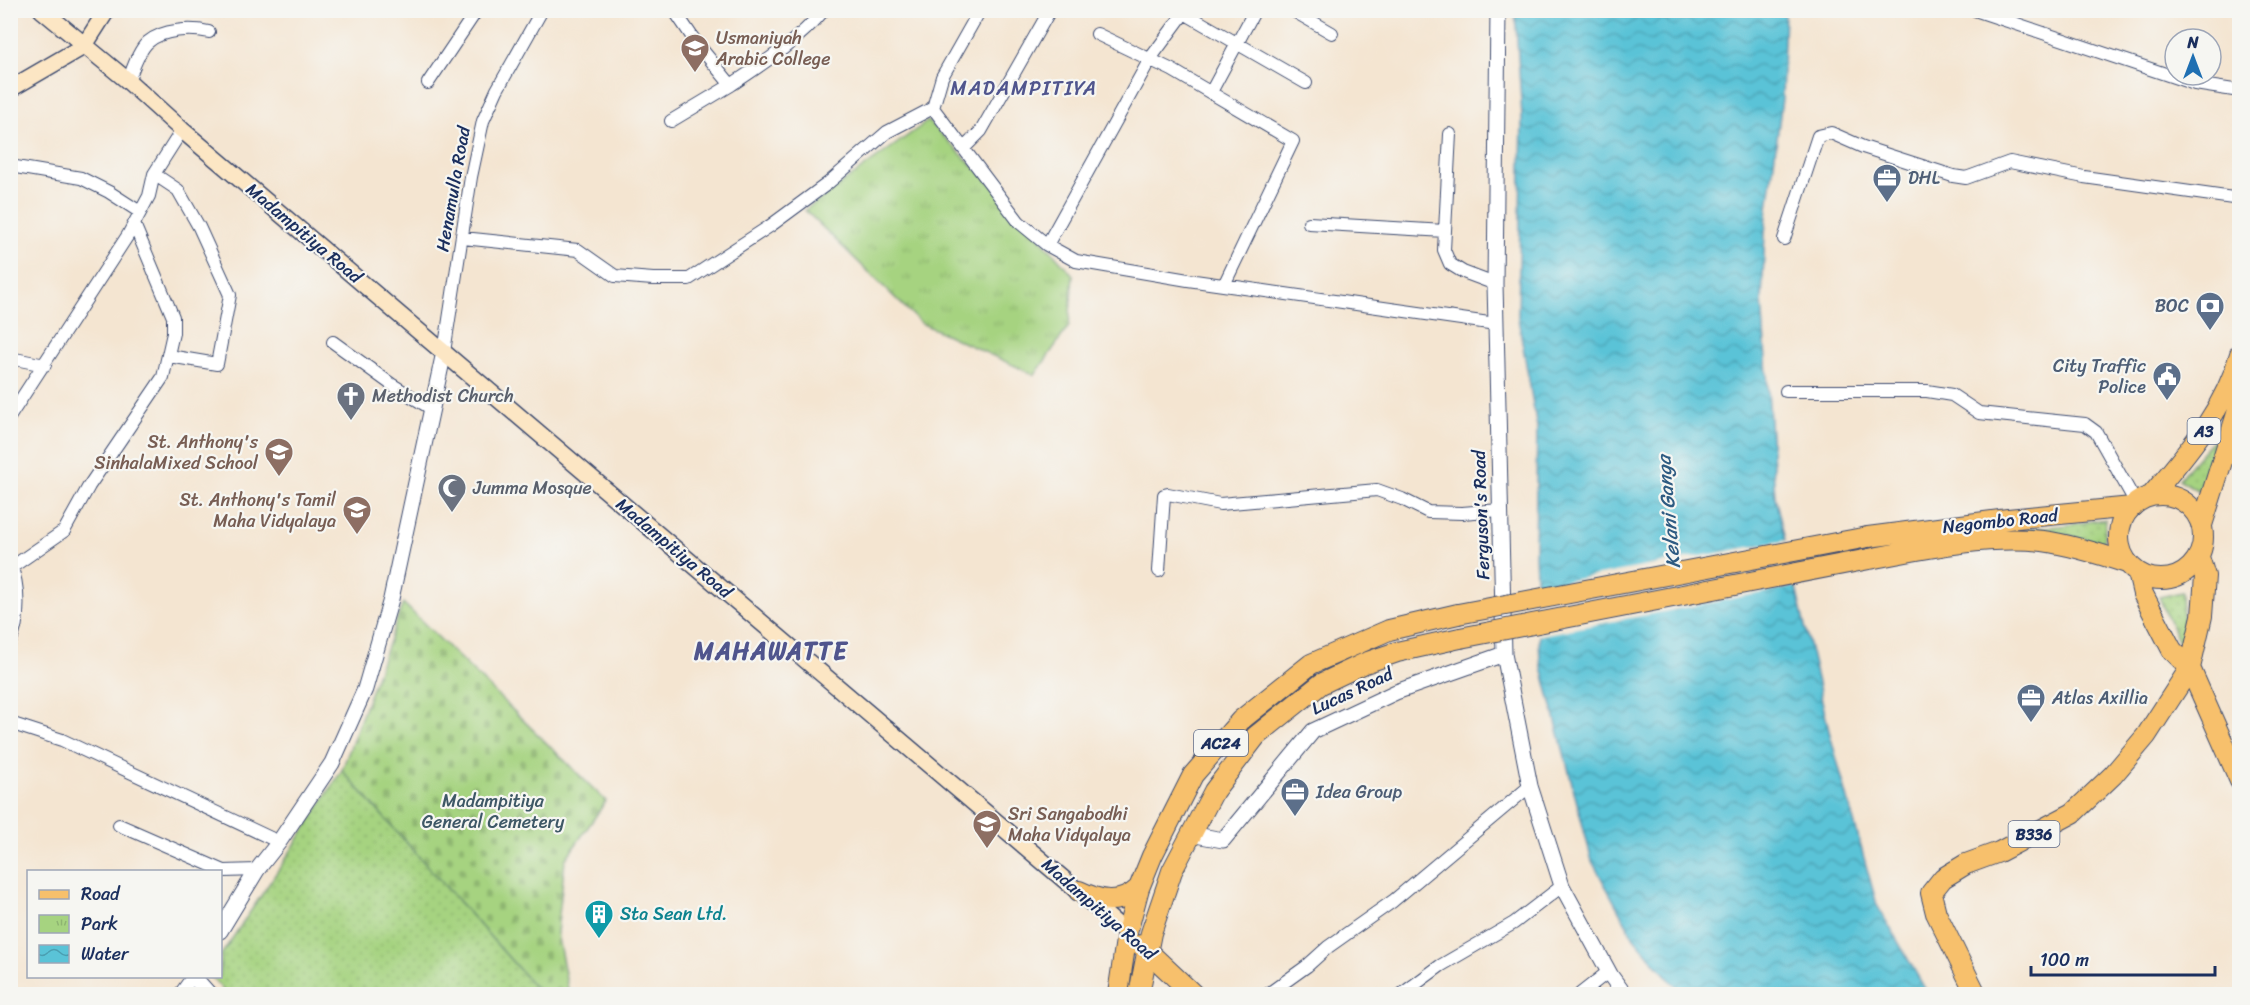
<svg xmlns="http://www.w3.org/2000/svg" width="2250" height="1005" viewBox="0 0 2250 1005" font-family="Sriracha,sans-serif">
  <style>
    .grass { fill: url(#grass-dots); stroke: #60816f; stroke-width: 1.5 }
    .cemetery { fill: url(#cemetery-stones); stroke: #60816f; stroke-width: 1.5 }
    .park { fill: url(#park-tufts); stroke: #60816f; stroke-width: 1.5 }
    .water { fill: url(#water-waves); stroke: #3a799a; stroke-width: 1.5 }
    .pier { fill: #f4e5d1 }
    .lines { fill: none; stroke-linecap: round; stroke-linejoin: round }
    .minor-casing { stroke: #3c4a6f; stroke-width: 14 }
    .tertiary-casing { stroke: #3c4a6f; stroke-width: 17 }
    .secondary-casing { stroke: #3c4a6f; stroke-width: 19 }
    .primary-casing { stroke: #3c4a6f; stroke-width: 22 }
    .trunk-casing { stroke: #3c4a6f; stroke-width: 22 }
    .minor { stroke: #fff; stroke-width: 12 }
    .tertiary { stroke: #fff; stroke-width: 15 }
    .secondary { stroke: #fce6c4; stroke-width: 16 }
    .primary { stroke: #f7c06c; stroke-width: 20 }
    .trunk { stroke: #f7c06c; stroke-width: 20 }
    .primary-bridge-casing { stroke: #3c4a6f; stroke-width: 22; stroke-linecap: butt }
    .primary-bridge { stroke: #f7c06c; stroke-width: 20 }
    .labels { text-anchor: middle; stroke-width: 4.5; stroke-linejoin: round; paint-order: stroke }
    .shield { fill: #f6f6f2; stroke: #5d6b8a; stroke-width: 1.5 }
    .shield-label { font-size: 16px; font-weight: bold; fill: #1b2f5e }
    .education-label { font-size: 18px; fill: #785e54; stroke: #f6f6f2; text-anchor: start }
    .service-label { font-size: 18px; fill: #4e5e75; stroke: #f6f6f2; text-anchor: start }
    .street-label { font-size: 18px; fill: #1b2f5e; stroke: #f6f6f2 }
    .worship-label { font-size: 18px; fill: #5b616d; stroke: #f6f6f2; text-anchor: start }
    .park-label { font-size: 18px; fill: #3e5866; stroke: #f6f6f2 }
    .culture-label { font-size: 18px; fill: #0d838f; stroke: #f6f6f2; text-anchor: start }
    .neighbourhood-label { font-size: 20px; letter-spacing: 1.5px; fill: #50558d; stroke: #f6f6f2 }
    .water-label { font-size: 20px; font-style: italic; fill: #2e5b82; stroke: #f6f6f2 }
    .district-label { font-size: 24px; font-weight: bold; letter-spacing: 1.5px; fill: #50558d; stroke: #f6f6f2 }
  </style>
  <defs>
    <pattern id="grass-dots" width="8" height="8" patternUnits="userSpaceOnUse" patternTransform="scale(1.5)"><rect width="8" height="8" fill="#a6d380"/><path d="M2 2h.1M6 6h.1" fill="none" stroke="#8eb571" stroke-width="1.8" stroke-linecap="round"/></pattern>
    <pattern id="cemetery-stones" width="16" height="16" patternUnits="userSpaceOnUse" patternTransform="scale(1.5)"><rect width="16" height="16" fill="#a6d380"/><path d="M2 7V4a2 2 0 0 1 4 0v3zM10 15v-3a2 2 0 0 1 4 0v3z" fill="#8eb571"/></pattern>
    <pattern id="park-tufts" width="24" height="20" patternUnits="userSpaceOnUse" patternTransform="scale(1.5)"><rect width="24" height="20" fill="#a6d380"/><path d="M3 7l-1-3M5 7V3M7 7l1-3M15 17l-1-3M17 17v-4M19 17l1-3" fill="none" stroke="#8eb571"/></pattern>
    <pattern id="water-waves" width="16" height="10" patternUnits="userSpaceOnUse" patternTransform="scale(1.5)"><rect width="16" height="10" fill="#5ac3d7"/><path d="M0 5q4-4 8 0t8 0" fill="none" stroke="#4a9fb2"/></pattern>
  </defs>
  <rect width="100%" height="100%" fill="#f6f6f2"/>
  <filter id="ink" filterUnits="userSpaceOnUse"><feTurbulence type="fractalNoise" baseFrequency=".0167" numOctaves="2"/><feDisplacementMap in="SourceGraphic" scale="12" xChannelSelector="R" yChannelSelector="G"/><feConvolveMatrix kernelMatrix="1 2 1 2 8 2 1 2 1" color-interpolation-filters="sRGB"/></filter>
  <filter id="wash" filterUnits="userSpaceOnUse"><feTurbulence type="fractalNoise" baseFrequency=".008" numOctaves="4" result="noise"/><feDisplacementMap in="SourceGraphic" scale="24" xChannelSelector="R" yChannelSelector="G"/><feGaussianBlur stdDeviation="1.35" result="paint"/><feColorMatrix in="noise" values="0 0 0 0 0 0 0 0 0 0 0 0 0 0 0 0 0 1.4 0 .05"/><feComposite in="paint" operator="in"/></filter>
  <g filter="url(#wash)">
    <rect width="100%" height="100%" fill="#f4e5d1"/>
    <path class="grass" d="M2221,430L2206,473L2202,493L2179,479Z
      M2106,519L2103,544L2058,533L2012,530L2061,526Z
      M2182,592L2184,654L2159,597Z
      M342,770L541,994H226L212,977L220,976L221,955L285,860Z"/>
    <path class="cemetery" d="M403,603L606,801L565,860L557,933L569,994H541L342,770Z"/>
    <path class="park" d="M928,121L995,188L1073,275L1069,326L1035,375L921,323L805,210Z"/>
    <path class="water" d="M1515,11H1785L1782,99L1765,232L1762,300L1775,497L1829,731L1877,905L1928,994H1682L1634,938L1592,861L1540,660L1535,554L1537,427L1518,318L1522,117Z"/>
    <path class="pier" d="M1788,540L1798,586L1536,636L1534,587Z"/>
  </g>
  <g filter="url(#ink)">
    <g class="lines">
      <g class="minor-casing">
        <path id="minor" d="M674,10L695,41L731,85C764,63 798,41 824,10
          M1179,10L1306,83
          M1292,10L1332,33
          M1975,10L2195,84L2240,91
          M1097,34L1172,70L1293,141L1224,285
          M128,81C133,69 138,51 148,42C163,29 191,28 209,32
          M428,83L477,10
          M1211,92L1255,10
          M933,108L942,77L980,10
          M671,121L731,85
          M1450,134L1444,250L1450,264L1463,272L1495,284
          M964,148L981,131L1050,10
          M10,166L81,178L109,192L140,212
          M154,174L178,190L199,227L230,295L217,364L169,356
          M1309,223L1445,231
          M463,238L578,250L615,276L653,279H689L770,226L827,184L887,132L933,108L1019,222L1047,245L1076,261L1188,280L1496,324
          M1784,239L1818,136L1831,133L1863,147L1953,176L1966,178L2010,162L2084,177L2240,199
          M1047,245L1150,59L1184,13
          M333,342L391,384L432,409
          M444,352L471,177L483,121L497,90L542,10
          M10,358L45,365
          M1786,391H1927L1952,395L1979,413L2085,424L2096,432L2136,503
          M10,416L128,235L149,196L154,174L182,130
          M10,564C20,585 20,622 10,642
          M12,567L64,531L89,486L163,377L173,333V317L134,224
          M1159,571L1164,495L1168,494L1220,504L1377,490L1402,499L1428,512L1462,513L1500,510
          M10,721L16,725L62,740L279,842
          M119,825L224,871L257,870
          M180,994L193,976
          M1268,994L1307,966L1328,947L1393,901L1530,786
          M1402,994L1440,966L1514,923L1562,886
          M1580,994L1608,972"/>
      </g>
      <g class="tertiary-casing">
        <path id="tertiary" d="M1498,10L1495,284L1504,654L1530,786L1562,886L1611,976L1624,994
          M1190,834L1223,840L1313,731L1396,692L1504,654
          M220,931L257,870L279,842L332,763L365,689L391,599L444,352
          M193,976L209,994"/>
      </g>
      <g class="secondary-casing">
        <path id="secondary" d="M42,10L128,81L182,130L1127,933
          M10,89L84,46L107,10"/>
      </g>
      <g class="primary-casing">
        <path id="primary" d="M1868,537L2008,519L2132,507
          M1869,559C1926,548 1985,535 2043,541C2072,545 2100,554 2127,563
          M1079,891C1100,901 1120,906 1139,888
          M1141,945L1193,994
          M1118,994L1127,933L1139,888L1152,856L1193,775L1241,720L1311,664L1389,630L1458,614
          M1139,994L1151,933L1172,871L1214,791L1256,736L1321,684L1365,663L1397,652L1460,638
          M1976,994L1936,913L1931,893L1943,878L1966,864L1999,852L2073,813L2113,775L2146,736L2190,668"/>
      </g>
      <g class="trunk-casing">
        <path id="trunk" d="M2119 537a42 42 0 1 1 84 0a42 42 0 1 1-84 0Z
          M2151,496C2187,453 2225,410 2240,354
          M2202,525L2240,404
          M2138,573L2143,594L2172,650L2190,668L2240,781
          M2190,668L2202,616L2205,576L2199,557"/>
      </g>
      <use href="#minor" class="minor"/>
      <use href="#tertiary" class="tertiary"/>
      <use href="#secondary" class="secondary"/>
      <use href="#primary" class="primary"/>
      <use href="#trunk" class="trunk"/>
      <g class="primary-bridge-casing">
        <path id="primary-bridge" d="M1458,614L1868,537
          M1460,638L1869,559"/>
      </g>
      <use href="#primary-bridge" class="primary-bridge"/>
    </g>
  </g>
  <defs>
    <g id="school-pin" transform="scale(1.5)"><path d="M0 17L-7.5 6A9.5 9.5 0 1 1 7.5 6Z" fill="#8d6e63" stroke="#f6f6f2"/><path d="M0-5L7-2L0 1L-7-2ZM-4 1L0 2.5L4 1V4Q0 6-4 4Z" fill="#fff"/></g>
    <g id="office-pin" transform="scale(1.5)"><path d="M0 17L-7.5 6A9.5 9.5 0 1 1 7.5 6Z" fill="#5c6f8a" stroke="#f6f6f2"/><path d="M-6-3h4V-5.5h4V-3h4V5H-6ZM-1-4.5V-3h2v-1.5ZM-6 0V1H6V0Z" fill="#fff"/></g>
    <g id="bank-pin" transform="scale(1.5)"><path d="M0 17L-7.5 6A9.5 9.5 0 1 1 7.5 6Z" fill="#5c6f8a" stroke="#f6f6f2"/><path d="M-6-4H6V4H-6ZM0-2.3a2.3 2.3 0 1 0 0 4.6a2.3 2.3 0 1 0 0-4.6Z" fill="#fff"/></g>
    <g id="civic-pin" transform="scale(1.5)"><path d="M0 17L-7.5 6A9.5 9.5 0 1 1 7.5 6Z" fill="#5c6f8a" stroke="#f6f6f2"/><path d="M-.6-6.5H3V-4.5H.6V-3L4-1V1h2V6H-6V1h2V-1L-.6-3ZM-1.2 2.5V6h2.4V2.5Z" fill="#fff"/></g>
    <g id="church-pin" transform="scale(1.5)"><path d="M0 17L-7.5 6A9.5 9.5 0 1 1 7.5 6Z" fill="#6b7280" stroke="#f6f6f2"/><path d="M-1.2-6h2.4v3.5h3.3v2.4h-3.3V6h-2.4V-.1h-3.3v-2.4h3.3Z" fill="#fff"/></g>
    <g id="mosque-pin" transform="scale(1.5)"><path d="M0 17L-7.5 6A9.5 9.5 0 1 1 7.5 6Z" fill="#6b7280" stroke="#f6f6f2"/><path d="M3.5-4.9A6 6 0 1 0 3.5 4.9A5 5 0 1 1 3.5-4.9Z" fill="#fff"/></g>
    <g id="building-pin" transform="scale(1.5)"><path d="M0 17L-7.5 6A9.5 9.5 0 1 1 7.5 6Z" fill="#0f9aa8" stroke="#f6f6f2"/><path d="M-4-6H4V6H1V3H-1V6H-4ZM-2.5-4.3h1.7v1.8h-1.7ZM.8-4.3h1.7v1.8H.8ZM-2.5-1h1.7V.8h-1.7ZM.8-1h1.7V.8H.8Z" fill="#fff"/></g>
  </defs>
  <g fill-rule="evenodd">
    <use href="#school-pin" x="695" y="48"/>
    <use href="#office-pin" x="1887" y="178"/>
    <use href="#bank-pin" x="2210" y="306"/>
    <use href="#civic-pin" x="2167" y="376"/>
    <use href="#church-pin" x="351" y="396"/>
    <use href="#school-pin" x="279" y="452"/>
    <use href="#mosque-pin" x="452" y="488"/>
    <use href="#school-pin" x="357" y="510"/>
    <use href="#office-pin" x="2031" y="698"/>
    <use href="#office-pin" x="1295" y="792"/>
    <use href="#school-pin" x="987" y="824"/>
    <use href="#building-pin" x="599" y="914"/>
  </g>
  <g class="labels">
    <g class="shield">
      <rect x="2187.5" y="418" width="33" height="26" rx="4.5"/>
      <rect x="1194" y="730" width="54" height="26" rx="4.5"/>
      <rect x="2008.5" y="821" width="51" height="26" rx="4.5"/>
    </g>
    <g class="shield-label">
      <text x="2204" y="437">A3</text>
      <text x="1221" y="749">AC24</text>
      <text x="2034" y="840">B336</text>
    </g>
    <g class="education-label">
      <text x="716" y="44">Usmaniyah<tspan x="716" dy="21">Arabic College</tspan></text>
      <text x="258" y="448" text-anchor="end">St. Anthony's<tspan x="258" dy="21">SinhalaMixed School</tspan></text>
      <text x="336" y="506" text-anchor="end">St. Anthony's Tamil<tspan x="336" dy="21">Maha Vidyalaya</tspan></text>
      <text x="1008" y="820">Sri Sangabodhi<tspan x="1008" dy="21">Maha Vidyalaya</tspan></text>
    </g>
    <g class="service-label">
      <text x="1908" y="184">DHL</text>
      <text x="2189" y="312" text-anchor="end">BOC</text>
      <text x="2146" y="372" text-anchor="end">City Traffic<tspan x="2146" dy="21">Police</tspan></text>
      <text x="2052" y="704">Atlas Axillia</text>
      <text x="1316" y="798">Idea Group</text>
    </g>
    <g class="street-label">
      <text transform="translate(453 189) rotate(-80)" y="6">Henamulla Road</text>
      <text transform="translate(304 233) rotate(40)" y="6">Madampitiya Road</text>
      <text transform="translate(1481 515) rotate(-92)" y="6">Ferguson's Road</text>
      <text transform="translate(2000 521) rotate(-6)" y="6">Negombo Road</text>
      <text transform="translate(674 548) rotate(40)" y="6">Madampitiya Road</text>
      <text transform="translate(1352 691) rotate(-25)" y="6">Lucas Road</text>
      <text transform="translate(1099 909) rotate(41)" y="6">Madampitiya Road</text>
    </g>
    <g class="worship-label">
      <text x="372" y="402">Methodist Church</text>
      <text x="473" y="494">Jumma Mosque</text>
    </g>
    <g class="park-label">
      <text x="493" y="807">Madampitiya<tspan x="493" dy="21">General Cemetery</tspan></text>
    </g>
    <g class="culture-label">
      <text x="620" y="920">Sta Sean Ltd.</text>
    </g>
    <g class="neighbourhood-label">
      <text x="1024" y="95">MADAMPITIYA</text>
    </g>
    <g class="water-label">
      <text transform="translate(1668 512) rotate(-95)" y="7">Kelani Ganga</text>
    </g>
    <g class="district-label">
      <text x="771" y="659">MAHAWATTE</text>
    </g>
  </g>
  <rect width="2250" height="1005" fill="none" stroke="#f6f6f2" stroke-width="36"/>
  <rect x="27" y="870" width="195" height="108" fill="#f6f6f2" stroke="#9ea6b7" stroke-width="1.5"/>
  <rect x="39" y="890" width="30" height="9" fill="#f7c06c" stroke="#9ea6b7" stroke-width="1.5"/>
  <text x="81" y="900" font-size="18" fill="#1b2f5e">Road</text>
  <rect x="39" y="915" width="30" height="18" fill="url(#park-tufts)" stroke="#9ea6b7" stroke-width="1.5"/>
  <text x="81" y="930" font-size="18" fill="#1b2f5e">Park</text>
  <rect x="39" y="945" width="30" height="18" fill="url(#water-waves)" stroke="#9ea6b7" stroke-width="1.5"/>
  <text x="81" y="960" font-size="18" fill="#1b2f5e">Water</text>
  <g transform="translate(2193 57)"><circle r="28" fill="#f6f6f2" stroke="#9ea6b7" stroke-width="1.5"/>
  <path d="M0-4.5L10 22L0 15L-10 22Z" fill="#1f6fb2"/>
  <text y="-9" font-size="16" font-weight="bold" text-anchor="middle" fill="#1b2f5e">N</text>
  </g>
  <path d="M2031 966v9h184v-9" fill="none" stroke="#1b2f5e" stroke-width="3"/>
  <text x="2040" y="966" font-size="18" fill="#1b2f5e" stroke="#f6f6f2" stroke-width="4.5" paint-order="stroke">100 m</text>
</svg>
